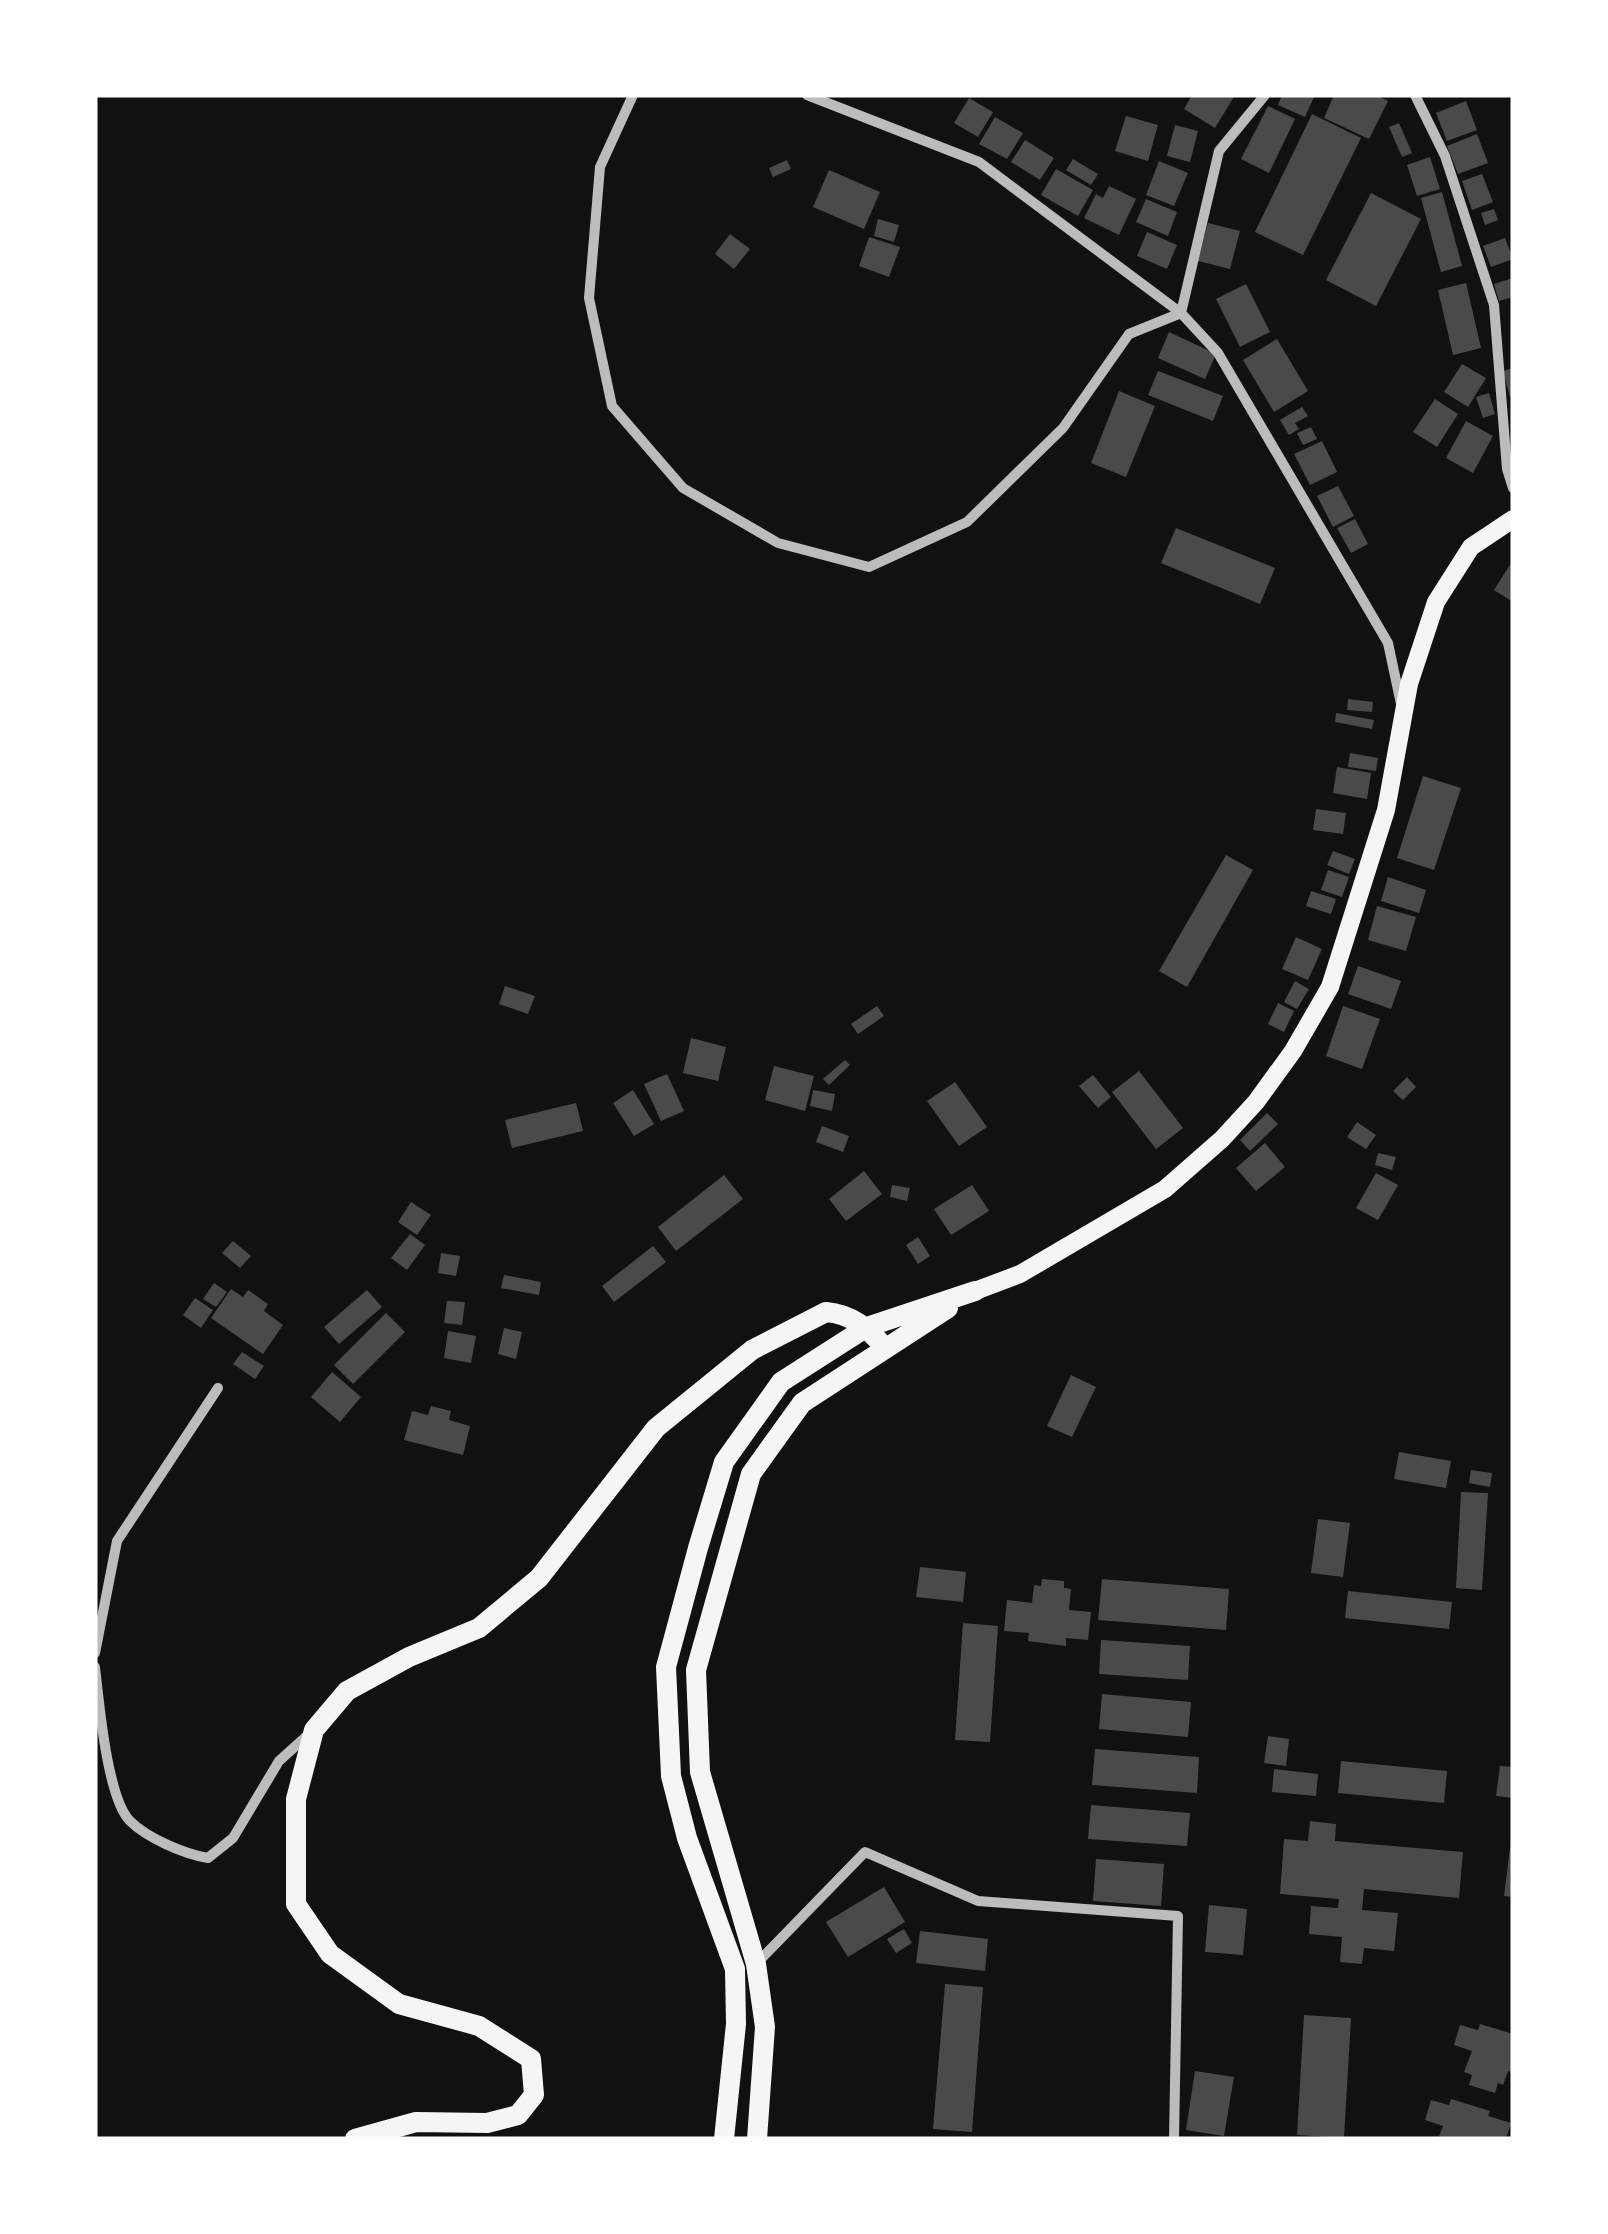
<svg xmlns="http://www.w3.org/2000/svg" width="1608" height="2234" viewBox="0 0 1608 2234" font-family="Helvetica,sans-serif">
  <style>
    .building { fill: #4a4a4a }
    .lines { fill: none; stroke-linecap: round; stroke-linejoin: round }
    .minor { stroke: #bcbcbc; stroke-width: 10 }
    .secondary { stroke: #f5f5f5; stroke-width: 18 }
    .trunk { stroke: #f5f5f5; stroke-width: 20 }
  </style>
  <rect width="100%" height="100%" fill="#111"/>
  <path class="building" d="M1192,95H1235L1215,128L1184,109Z
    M1282,95H1315L1305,117L1278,105Z
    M1334,95H1376L1388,101L1369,139L1324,118Z
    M969,98L993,112L978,137L954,123Z
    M1466,101L1477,130L1447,141L1436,113Z
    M1268,106L1295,119L1269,173L1241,159Z
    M1312,114L1361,138L1303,255L1255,232Z
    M1126,116L1158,125L1148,161L1115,151Z
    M995,117L1023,133L1007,159L979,144Z
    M1399,123L1412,153L1402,157L1389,127Z
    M1175,125L1198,131L1190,162L1167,156Z
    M1477,134L1488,163L1458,174L1447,146Z
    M1025,140L1054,158L1040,180L1011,162Z
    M1430,157L1440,189L1417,196L1407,165Z
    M1073,159L1098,174L1091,185L1066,170Z
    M787,160L791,169L773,177L769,168Z
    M1159,161L1188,173L1174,206L1146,195Z
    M1056,169L1093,190L1078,216L1041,195Z
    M829,170L880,192L864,229L813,207Z
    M1482,174L1493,202L1472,210L1462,181Z
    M1109,186L1136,199L1119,235L1084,218L1096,194L1103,198Z
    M1442,192L1462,266L1441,272L1421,198Z
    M1371,193L1421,219L1376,306L1326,280Z
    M1146,199L1177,212L1168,236L1136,222Z
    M1494,209L1498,220L1485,225L1481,213Z
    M878,219L899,225L894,242L874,236Z
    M1208,223L1240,231L1230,269L1198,261Z
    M1147,232L1177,245L1167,269L1137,256Z
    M730,234L750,249L734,269L715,254Z
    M869,237L900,247L889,277L859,266Z
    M1505,238L1513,259L1491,267L1483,246Z
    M1513,278V297L1499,301L1494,284Z
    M1466,283L1481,348L1453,355L1438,290Z
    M1246,284L1270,332L1240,347L1216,299Z
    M1169,332L1216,354L1205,379L1158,358Z
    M1277,339L1308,391L1274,412L1243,360Z
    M1462,364L1486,378L1468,407L1444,392Z
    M1513,368V396L1510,397L1503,371Z
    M1158,371L1223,396L1213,421L1148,395Z
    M1119,391L1155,406L1126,477L1091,463Z
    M1489,393L1495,414L1483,418L1476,397Z
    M1435,399L1458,414L1437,447L1413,432Z
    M1302,407L1308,416L1295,423L1299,429L1289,435L1280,420Z
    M1466,421L1493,436L1473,473L1446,458Z
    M1311,427L1317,439L1303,445L1297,433Z
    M1322,441L1337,472L1310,485L1294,454Z
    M1338,486L1354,516L1333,527L1317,496Z
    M1355,519L1368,544L1351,553L1337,528Z
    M1176,528L1275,568L1260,604L1161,563Z
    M1513,560V602L1494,590Z
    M1348,699L1373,702L1372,712L1347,710Z
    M1336,713L1374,720L1372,729L1335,722Z
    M1350,753L1378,758L1376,771L1348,767Z
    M1337,767L1371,773L1367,799L1333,793Z
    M1423,776L1461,788L1434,870L1397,858Z
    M1316,809L1346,813L1343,834L1313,830Z
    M1333,851L1355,859L1349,874L1327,865Z
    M1226,855L1253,870L1187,987L1159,971Z
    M1328,870L1349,877L1342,897L1321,890Z
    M1388,877L1426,890L1419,913L1381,901Z
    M1311,891L1336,899L1331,914L1306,906Z
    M1377,906L1416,917L1406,951L1368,940Z
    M1296,937L1322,949L1308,980L1282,969Z
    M1358,966L1401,981L1391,1009L1348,994Z
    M1295,981L1309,989L1297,1009L1284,1002Z
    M505,986L535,996L528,1014L499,1004Z
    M1278,1003L1294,1011L1284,1032L1268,1024Z
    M877,1006L884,1016L858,1034L851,1024Z
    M1343,1006L1380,1019L1362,1069L1326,1056Z
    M691,1038L726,1047L718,1081L683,1073Z
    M845,1060L850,1065L829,1085L823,1079Z
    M774,1066L814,1076L805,1111L765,1100Z
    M1139,1071L1183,1128L1156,1149L1112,1092Z
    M667,1074L684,1111L661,1121L644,1084Z
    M1093,1075L1111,1097L1098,1108L1079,1086Z
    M1407,1077L1416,1087L1403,1100L1393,1091Z
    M955,1082L987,1127L959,1146L927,1101Z
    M633,1090L654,1124L634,1136L613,1103Z
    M813,1090L835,1094L832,1111L810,1106Z
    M576,1103L583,1131L512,1148L505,1120Z
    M1267,1113L1278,1124L1250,1151L1240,1140Z
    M1357,1122L1376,1135L1366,1149L1347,1137Z
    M822,1126L849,1136L843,1152L816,1142Z
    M1265,1143L1285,1167L1256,1191L1236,1168Z
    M1378,1153L1396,1157L1392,1170L1375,1165Z
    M864,1171L882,1194L846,1221L829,1199Z
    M1376,1173L1398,1185L1378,1220L1356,1208Z
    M724,1175L743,1199L676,1251L658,1227Z
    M892,1185L910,1188L907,1201L890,1197Z
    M972,1185L989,1211L951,1235L934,1209Z
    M411,1202L431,1215L417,1235L398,1222Z
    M410,1234L425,1245L407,1270L391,1258Z
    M918,1237L930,1256L918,1264L906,1245Z
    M233,1241L251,1256L240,1268L222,1253Z
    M653,1246L666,1262L614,1302L602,1286Z
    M441,1253L460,1256L456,1276L438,1273Z
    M504,1275L541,1282L539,1295L501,1288Z
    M214,1283L227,1292L216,1307L203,1299Z
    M231,1289L243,1297L248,1290L268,1304L264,1311L283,1325L263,1354L211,1318Z
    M367,1290L382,1307L339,1344L324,1327Z
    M195,1298L213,1310L201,1328L183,1315Z
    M447,1301L465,1302L462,1325L444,1323Z
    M386,1313L405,1332L353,1384L334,1365Z
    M504,1328L522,1332L516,1359L498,1354Z
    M448,1331L476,1336L471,1363L444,1358Z
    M242,1352L264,1366L255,1379L233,1364Z
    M332,1372L361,1397L340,1422L311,1397Z
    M1071,1375L1096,1387L1072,1437L1047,1426Z
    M431,1406L451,1411L449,1420L470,1426L463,1455L404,1440L412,1411L428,1415Z
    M1399,1452L1451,1461L1446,1488L1394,1479Z
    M1471,1470L1492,1473L1490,1487L1469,1483Z
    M1461,1492L1488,1493L1482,1590L1456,1588Z
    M1318,1519L1350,1523L1343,1577L1311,1573Z
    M920,1567L966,1572L963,1602L916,1597Z
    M1042,1579L1064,1581V1588L1071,1589L1069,1610L1091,1612L1088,1640L1066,1638V1646L1028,1641L1029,1633L1004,1631L1007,1600L1032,1603L1034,1585L1041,1586Z
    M1102,1579L1229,1589L1226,1630L1098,1620Z
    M1348,1591L1452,1602L1449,1629L1345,1618Z
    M963,1623L998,1626L990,1742L955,1740Z
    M1101,1640L1190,1646L1188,1680L1099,1674Z
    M1102,1694L1191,1702L1188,1737L1099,1729Z
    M1268,1736L1289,1739L1286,1766L1264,1763Z
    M1095,1749L1199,1757L1197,1793L1092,1785Z
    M1341,1761L1447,1771L1444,1803L1338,1793Z
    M1500,1766L1513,1767V1798L1496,1796Z
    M1274,1769L1318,1774L1316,1796L1272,1792Z
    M1091,1805L1190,1813L1187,1846L1088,1839Z
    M1310,1821L1336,1824L1335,1841L1463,1852L1459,1898L1364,1889L1362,1910L1398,1913L1394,1951L1364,1948L1362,1964L1340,1962L1342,1937L1309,1934L1311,1906L1338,1908L1339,1899L1280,1894L1284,1839L1308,1841Z
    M1511,1840L1513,1841V1897L1504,1896Z
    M1096,1859L1164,1864L1161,1906L1093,1901Z
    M884,1887L905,1922L848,1957L826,1922Z
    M1209,1905L1247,1909L1243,1955L1205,1952Z
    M904,1929L912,1943L896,1953L887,1939Z
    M920,1931L988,1939L985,1971L916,1963Z
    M945,1984L983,1987L972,2132L933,2129Z
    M1304,2015L1351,2018L1344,2138L1297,2135Z
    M1480,2024L1513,2034V2073L1508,2071L1503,2085L1498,2083L1495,2093L1469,2085L1472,2075L1464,2072L1472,2051L1454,2045L1460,2025L1478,2030Z
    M1195,2071L1234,2077L1224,2136L1186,2130Z
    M1451,2099L1490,2111L1488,2116L1511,2123L1506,2139H1438L1443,2126L1425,2120L1431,2100L1449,2105Z"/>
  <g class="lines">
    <path class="minor" d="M633,95L600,167L589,298L612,406L683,488L778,543L869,567L967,522L1063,428L1129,334L1181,313
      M807,95L979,162L1181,313L1218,353L1388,643L1401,704
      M1415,95L1445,156L1494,305L1507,469L1513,488
      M1181,313L1219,151L1265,95
      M95,1653L117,1541L218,1388
      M95,1667C99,1701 107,1798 130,1821C147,1838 184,1854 208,1858L233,1838L279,1761L309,1734
      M756,1964L865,1852L978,1901L1178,1916L1174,2139"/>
    <path class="secondary" d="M975,1291L1020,1274L1165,1189L1222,1139L1256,1102L1293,1051L1330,987L1386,810L1409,684L1436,602L1471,547L1513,519"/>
    <path class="trunk" d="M355,2139L416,2122L487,2123L518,2115L534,2095L531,2059L479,2026L399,2004L330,1954L296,1904V1799L314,1730L347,1691L409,1657L479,1628L539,1578L656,1428L752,1350L826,1312C852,1314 869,1329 885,1348
      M724,2139L736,2024L735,1969L687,1838L671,1776L666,1667L698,1548L724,1462L781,1382L867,1327L975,1291
      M757,2139L765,2027L756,1964L700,1772L696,1670L751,1474L802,1403L948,1308"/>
  </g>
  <rect width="1608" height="2234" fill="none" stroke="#ffffff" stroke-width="195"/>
</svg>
